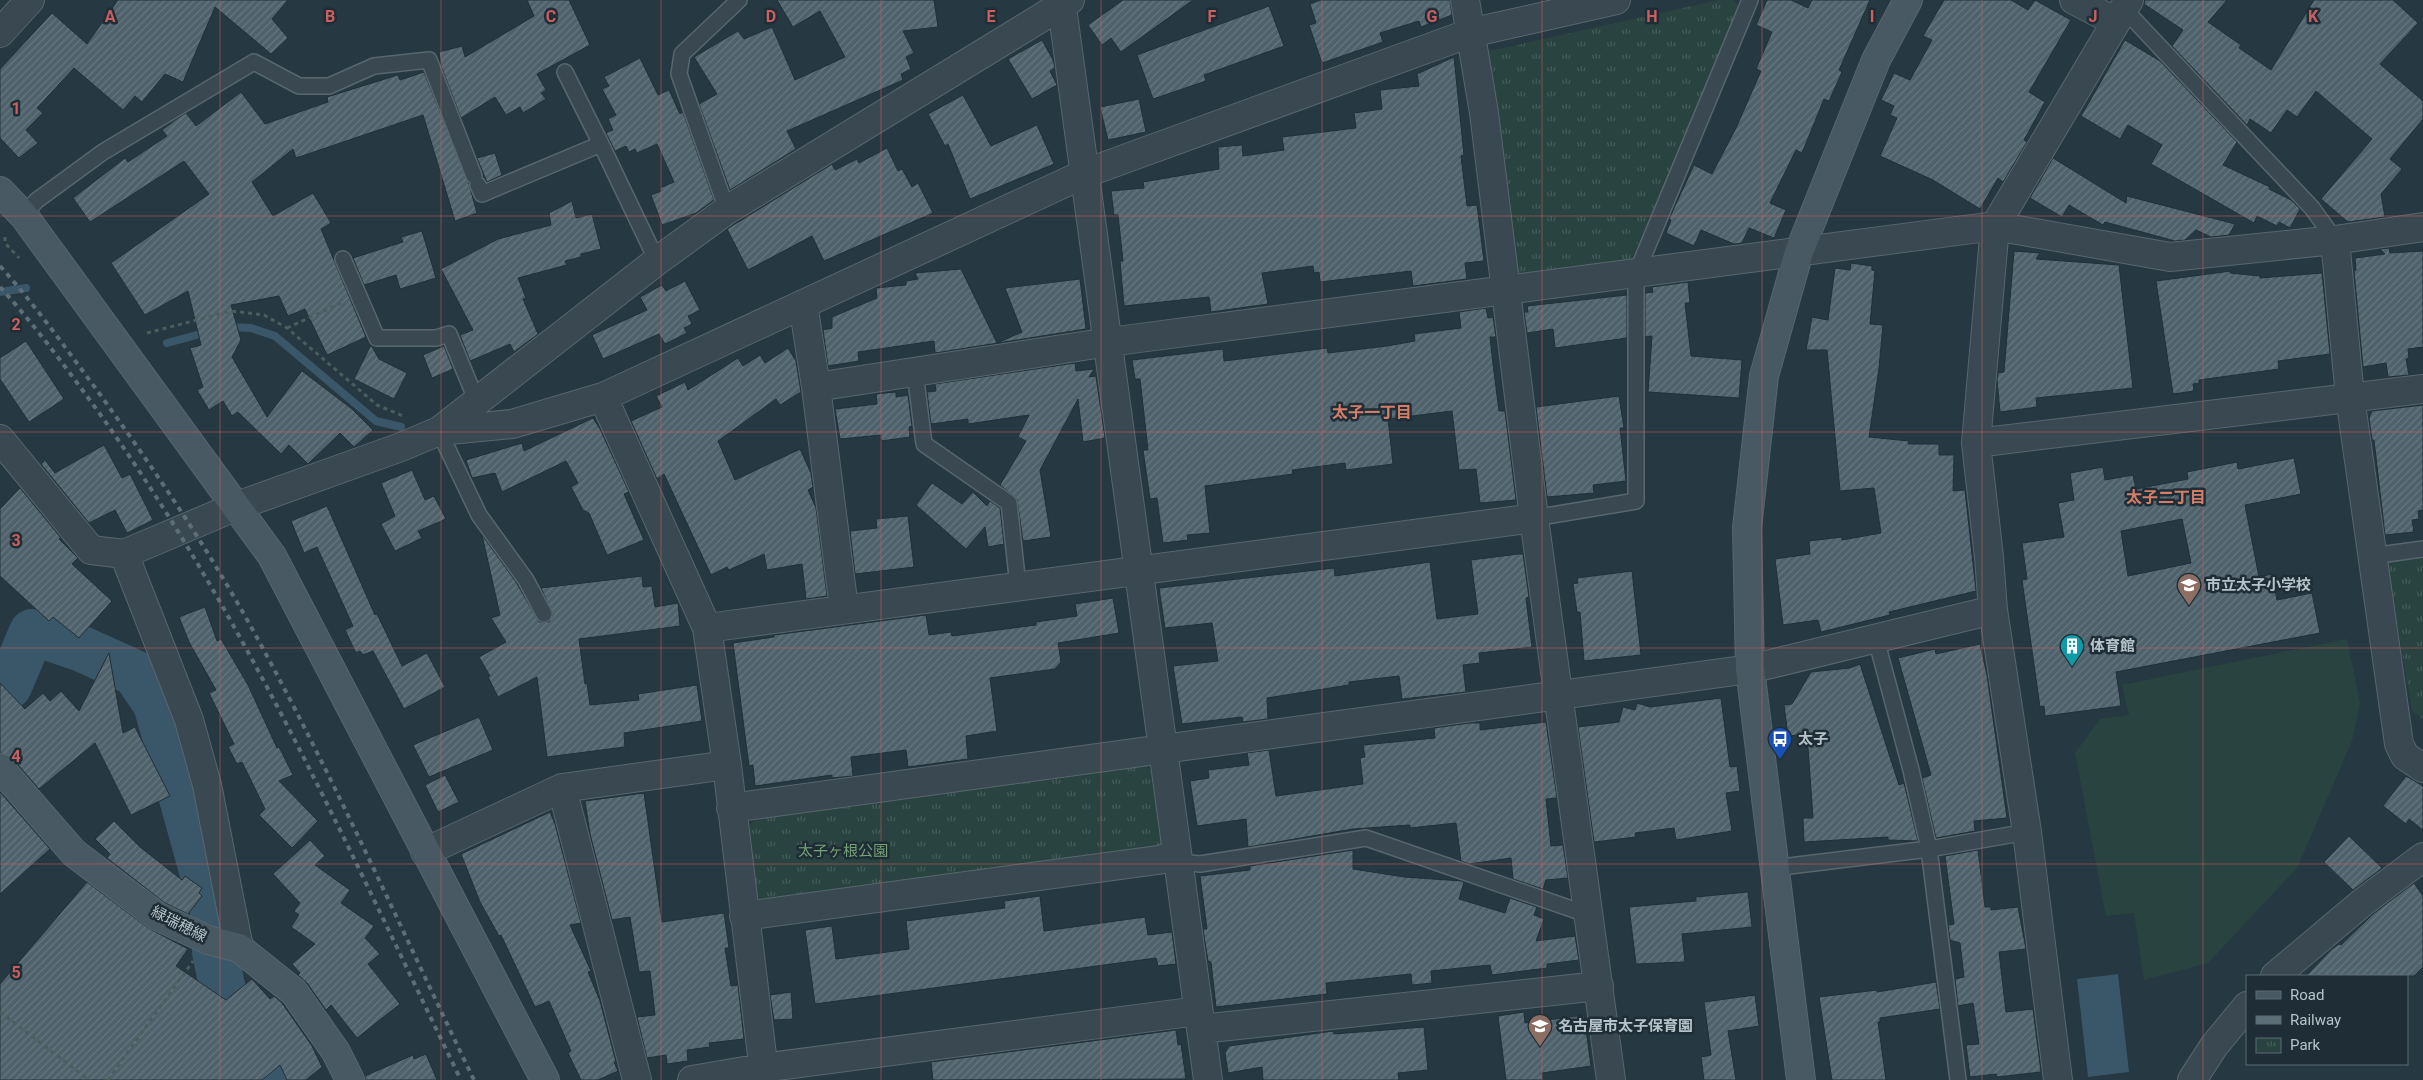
<svg xmlns="http://www.w3.org/2000/svg" width="2423" height="1080" viewBox="0 0 2423 1080" font-family="Roboto,'Noto Sans JP',sans-serif">
  <style>
    .park { fill: url(#park-tufts) }
    .pitch { fill: #294440 }
    .water { fill: #395768 }
    .lines { fill: none; stroke-linecap: round; stroke-linejoin: round }
    .stream { stroke: #395768; stroke-width: 8 }
    .river { stroke: #395768; stroke-width: 46 }
    .building { fill: url(#building-hatch); stroke: #213038; fill-rule: evenodd }
    .lane-casing { stroke: #58666e; stroke-width: 18 }
    .street-casing { stroke: #58666e; stroke-width: 30 }
    .secondary-casing { stroke: #58666e; stroke-width: 30 }
    .path { stroke: #48605d; stroke-width: 3; stroke-dasharray: 4 4; stroke-linecap: butt }
    .lane { stroke: #3a4951; stroke-width: 15 }
    .street { stroke: #3a4951; stroke-width: 28 }
    .secondary { stroke: #485964; stroke-width: 28 }
    .rail { stroke: #5c6e78; stroke-width: 4; stroke-dasharray: 5 5; stroke-linecap: butt }
    .grid { fill: none; stroke: #cb5e61; stroke-width: 1; stroke-opacity: 0.55 }
    .labels { text-anchor: middle; stroke-width: 5; stroke-linejoin: round; paint-order: stroke }
    .poi-label { font-size: 15px; font-weight: bold; fill: #b7c3cb; stroke: #1f2e36; text-anchor: start }
    .park-label { font-size: 15px; fill: #75a175; stroke: #1f2e36 }
    .street-label { font-size: 15px; fill: #b7c3cb; stroke: #1f2e36 }
    .neighbourhood-label { font-size: 16px; font-weight: bold; fill: #d67d67; stroke: #1f2e36 }
    .grid-label { font-size: 16px; text-anchor: middle; font-weight: bold; fill: #cb5e61; stroke: #1f2e36; stroke-width: 5; stroke-linejoin: round; paint-order: stroke }
  </style>
  <defs>
    <pattern id="park-tufts" width="24" height="20" patternUnits="userSpaceOnUse" patternTransform="scale(1.25)"><rect width="24" height="20" fill="#294440"/><path d="M3 7l-1-3M5 7V3M7 7l1-3M15 17l-1-3M17 17v-4M19 17l1-3" fill="none" stroke="#465d5a"/></pattern>
    <pattern id="building-hatch" width="6" height="6" patternUnits="userSpaceOnUse" patternTransform="scale(1.25)"><rect width="6" height="6" fill="#4f626c"/><path d="M-1 1l2-2M0 6l6-6M5 7l2-2" fill="none" stroke="#667780"/></pattern>
  </defs>
  <rect width="100%" height="100%" fill="#263841"/>
  <path class="park" d="M1719,0H1733L1742,9L1630,262L1512,275L1485,52Z
    M2423,558V719L2412,711L2387,562Z
    M1146,766L1156,775L1166,840L1159,852L768,905L757,897L748,828L755,819Z"/>
  <path class="pitch" d="M2347,639L2360,703L2352,741L2297,868L2208,963L2144,980L2134,913L2106,916L2075,753L2100,719L2129,715L2122,685Z"/>
  <path class="water" d="M2118,974L2129,1072L2088,1077L2077,979Z"/>
  <g class="lines">
    <path class="stream" d="M0,292L26,288
      M229,327L251,328L275,336L376,421L401,427
      M167,343L208,332"/>
    <path class="river" d="M0,690L9,686L32,632L82,649L135,673L156,704L215,918V952L226,1005L283,1074L282,1080"/>
  </g>
  <path class="building" d="M118,0H288L272,19L288,38L271,54L215,7L183,82L165,74L142,102L135,96L123,110L74,68L37,108L43,113L26,130L38,143L19,158L0,138V69L52,13L87,44Z
    M527,0H569L590,45L537,74L546,90L541,93L546,99L523,113L520,107L506,115L495,97L461,118L441,66L439,52L462,46L465,57L534,16Z
    M777,0H934L938,27L903,31L914,53L906,57L911,69L901,74L903,80L787,131L796,149L730,190L699,104L717,94L694,57L738,31L744,39L772,27L795,80L845,57L820,11L793,27Z
    M1123,0H1193L1121,52L1111,38L1102,45L1088,25Z
    M1321,0H1450L1452,15L1421,27L1419,21L1380,33L1383,42L1322,63L1309,25L1316,23L1310,4Z
    M1767,0H1791L1808,8L1812,0H1870L1839,70L1842,72L1829,101L1824,99L1802,153L1796,150L1770,203L1786,210L1774,238L1749,228L1742,243L1734,244L1701,230L1694,246L1666,233L1671,220L1669,219L1694,165L1712,174L1736,128L1761,71L1756,69L1772,32L1756,25Z
    M1944,0H2011L2028,10L2035,0L2071,20L2029,92L2045,102L2024,140L2027,142L2003,182L1998,178L1980,209L1933,180L1880,156L1897,118L1890,115L1894,106L1881,100L1894,73L1910,80L1932,40L1923,36Z
    M2145,0H2227L2208,22L2241,45L2239,48L2271,70L2314,0H2393L2418,23L2380,64L2423,101V119L2390,159L2402,169L2381,194L2385,217L2348,222L2321,199L2372,139L2316,91L2297,117L2287,110L2271,133L2250,119L2247,125L2172,46L2183,30L2144,4Z
    M1269,6L1284,46L1204,75L1206,81L1153,99L1137,55Z
    M1042,40L1053,60L1055,68L1050,71L1057,85L1032,99L1008,59Z
    M2125,40L2160,61L2237,142L2223,165L2270,187L2269,189L2291,200L2300,209L2290,228L2279,222L2277,226L2257,216L2254,223L2151,164L2162,145L2128,125L2120,139L2081,116Z
    M1454,57L1464,155L1461,156L1467,206L1477,205L1484,261L1465,263L1467,279L1413,286L1411,271L1320,282L1319,272L1314,273L1313,266L1262,273L1268,304L1211,312L1209,297L1124,306L1120,261H1123L1118,215H1114L1111,191L1144,188L1143,182L1219,169L1218,147L1242,145L1243,156L1284,150L1282,137L1356,128L1354,113L1382,109L1380,90L1419,86L1417,74Z
    M640,58L658,95L669,90L680,114L683,112L714,200L696,213L662,225L651,195L661,191L660,188L674,182L657,144L637,153L635,149L629,152L626,146L615,151L606,133L613,130L608,119L616,115L602,89L609,86L604,77Z
    M424,72L469,184L477,213L455,221L423,115L296,158L293,149L252,182L273,216L313,193L331,223L321,229L366,337L327,355L305,309L288,316L279,296L231,305L241,340L232,357L267,417L302,371L352,409L373,430L354,447L340,433L308,464L289,445L281,454L238,412L232,416L223,401L209,410L197,390L203,387L190,348L201,345L188,291L145,315L111,263L209,194L184,161L90,222L73,198L125,158L128,162L167,136L162,130L178,118L186,113L196,126L241,92L265,124L328,102L327,97L398,75L400,80Z
    M963,95L991,146L1037,125L1054,164L970,199L948,144L945,146L928,114Z
    M1139,99L1146,132L1108,140L1100,107Z
    M887,148L898,171L902,169L912,187L918,183L933,213L824,261L812,236L748,270L727,229L832,164L835,170L857,159L859,163Z
    M495,153L502,175L487,182L477,158Z
    M2053,158L2126,203L2127,196L2235,224L2229,235L2211,237L2196,230L2185,240L2175,241L2105,222L2103,225L2069,205L2062,217L2030,198Z
    M572,201L576,218L592,214L601,249L581,254V257L565,261L567,265L518,278L526,298L523,299L538,334L514,352L510,344L470,361L460,335L473,330L441,269L498,239L551,225L549,213Z
    M422,231L436,278L400,289L396,275L364,285L353,258L403,242L401,237Z
    M2389,248L2390,253L2423,251V347L2408,349L2409,358L2406,359L2409,375L2388,377L2386,363L2363,367L2354,271L2356,270L2355,258L2385,254L2380,249Z
    M2014,251L2040,253L2036,259L2119,265L2133,388L2036,398L2037,407L2000,412L1997,380L1998,373L2004,372Z
    M1851,263L1872,266V270L1875,271L1870,324L1883,325L1879,368L1869,437L1909,441L1908,444H1939V455H1954L1953,491L1965,490L1976,591L1889,612L1890,615L1821,632L1818,620L1783,625L1775,559L1810,554L1809,541L1842,537V540L1881,533L1874,488L1840,491L1827,350H1806L1812,317L1828,320L1835,268L1850,270Z
    M961,269L997,343L1022,332L1005,288L1080,279L1086,329L935,353L934,341L858,352L859,361L828,366L823,330L832,328V317L877,298L876,288L906,285V281L918,279L915,273Z
    M2231,271L2230,273L2260,276V278L2322,273L2330,354L2278,361L2279,369L2199,380V383L2193,384L2194,391L2173,394L2156,281Z
    M685,281L700,310L688,316L692,324L684,328L687,333L665,344L659,334L603,359L592,335L647,310L640,297L662,285L666,291Z
    M1688,282L1690,303H1685L1691,356L1742,360L1739,398L1648,392L1652,336L1645,337V293L1653,292L1652,287Z
    M1627,295V338L1555,348L1553,329L1527,333L1524,312H1528L1527,306Z
    M1486,308L1488,318L1493,317L1496,337H1490L1493,364L1499,411H1505L1516,500L1480,503L1476,469L1459,470L1452,411L1388,419L1393,464L1346,470L1345,463L1292,470L1293,474L1205,486L1210,533L1187,535L1188,540L1163,543L1157,498L1150,499L1143,450H1148L1140,379H1135L1132,360L1223,349L1224,361L1327,348L1328,353L1387,346L1415,341L1414,334L1461,328L1459,312Z
    M26,341L64,399L29,422L0,379V358Z
    M371,345L379,359L407,373L394,399L354,379Z
    M444,346L453,369L432,378L423,355Z
    M788,348L796,361L801,392L780,405L776,399L718,441L735,480L800,449L811,473L813,487L808,490L816,508L827,596L806,599L802,564L767,570L764,554L729,570L727,567L711,575L664,474L657,479L631,421L662,407L656,396L685,382L688,390L738,358L743,366L760,355L765,363Z
    M1075,363L1076,371L1094,369L1089,377L1096,376L1105,438L1083,442L1078,399L1040,470L1051,537L1023,541L1017,499L1000,485L1026,441L1018,437L1029,415L968,424V419L931,424L927,392L936,391L935,384Z
    M896,392V397L908,395L912,426L909,427L910,437L881,441V435L840,439L835,409L877,404L876,394Z
    M1619,396L1624,428H1620L1626,481L1593,485L1594,493L1547,497L1536,407Z
    M2423,405V510L2418,511L2419,519L2412,520L2414,532L2385,535L2374,440H2372L2369,418L2372,411Z
    M593,418L600,429L629,492L624,494L644,540L607,555L589,513L583,510L571,487L578,483L566,461L502,492L495,473L472,478L466,460L522,443L524,451Z
    M104,445L122,478L130,474L153,520L127,533L115,510L89,523L41,464L45,460L55,473Z
    M2294,458L2301,494L2245,505L2259,577L2272,574L2277,600L2312,593L2320,633L2116,672L2121,706L2045,716L2044,706L2040,707L2022,580L2027,579L2022,543L2064,537L2058,503L2074,500L2070,473L2103,467L2105,480L2133,475L2136,489L2188,479L2187,472L2237,462L2238,469ZM2182,519L2191,563L2128,576L2121,531Z
    M412,470L425,500L434,496L446,519L418,531L422,538L395,551L381,524L395,516L381,483Z
    M932,483L962,504L973,492L987,506L990,501L1000,508L1004,544L988,547L985,527L966,549L916,505Z
    M20,488L61,538L59,539L78,558L72,564L112,601L79,638L53,617L49,621L0,576V509Z
    M327,506L375,615L377,614L402,666L427,653L445,687L404,709L373,651L363,655L360,651L356,653L345,630L353,626L317,547L304,553L291,521Z
    M908,516L914,567L855,574L850,531L877,528L876,519Z
    M482,535L516,582L539,622H549L553,615L541,588L642,576L643,587L652,586L655,607L678,603L680,626L579,639L585,684L587,683L590,705L639,700L638,694L697,685L702,721L624,733L625,747L547,757L537,677L498,697L488,677L490,676L479,657L506,642L491,618L500,615Z
    M1518,554H1523L1529,597L1526,598L1532,647L1479,653L1480,663L1463,665L1466,692L1402,699L1399,676L1349,682V685L1267,698L1268,719L1243,722L1242,717L1182,724L1173,666L1218,661L1212,623L1165,628L1159,588L1334,568L1335,576L1430,562L1437,619L1478,614L1471,560Z
    M1632,571L1641,655L1584,661L1580,612H1577L1573,584L1578,583L1577,578Z
    M1113,598L1119,633L1058,643L1061,662L1055,669L990,678L997,731L966,736L968,759L908,767L906,750L851,757L853,776L832,778V775L755,786L753,765L749,766L733,643L774,637V635L926,615L929,635L951,632L952,636L1036,625V622L1077,616L1075,604Z
    M205,607L217,641L221,639L248,685L277,748L279,747L293,775L279,781L318,821L292,848L259,815L265,809L242,762L237,764L228,747L234,744L209,693L216,690L189,642L179,617Z
    M1980,644L1987,675L2007,818L1974,821L1975,831L1936,838L1922,778L1931,775L1898,658L1935,649L1936,654Z
    M109,653L123,733L135,727L170,796L131,815L95,743L39,789L12,758L0,753V683L25,709L43,693L50,701L61,691L79,711Z
    M1860,664L1899,785L1904,783L1918,841L1888,840V837L1804,842L1803,818H1813L1807,734L1788,736L1784,705L1792,704L1811,672L1850,668Z
    M1721,698L1730,767L1737,766L1740,791L1726,793L1732,831L1676,840L1674,828L1635,833L1636,837L1594,842L1578,727L1619,722L1623,707L1635,710L1637,703L1650,707Z
    M479,717L493,750L429,777L413,745Z
    M1546,722L1557,798L1546,799L1551,846L1563,845L1568,878L1546,880L1543,889L1513,879L1511,858L1469,864L1461,861L1456,823L1410,828V825L1353,829L1248,847L1246,819L1197,826L1190,781L1209,778L1208,770L1249,765L1247,753L1269,750L1276,796L1363,784L1360,758L1365,757L1363,745L1435,738L1434,728L1470,723H1480V730Z
    M445,775L459,802L438,812L425,785Z
    M2406,776L2423,786V830L2409,819L2406,824L2383,806Z
    M0,792L50,849L0,894Z
    M644,793L662,922L724,913L729,948H725L731,986L738,985L744,1039L709,1043L710,1047L687,1050L688,1061L667,1064L666,1055L647,1058L637,1017L655,1015L650,971L639,972L630,917L612,920L590,834L585,801Z
    M550,812L555,824L581,923L570,925L591,971L588,972L600,1001L616,1062H614L618,1071L598,1080H581L568,1053L571,1051L549,1001L535,1007L501,935L499,936L480,902L461,854Z
    M114,821L140,847L182,880L185,876L202,888L199,893L202,896L188,914L165,903L107,858L110,854L95,839Z
    M2349,836L2382,868L2353,890L2324,862Z
    M310,840L325,856L315,865L350,890L341,903L374,926L365,938L380,954L368,964L400,1004L357,1038L331,1005L326,1010L307,983L298,975L300,973L292,964L315,944L291,927L299,915L294,911L300,903L273,874Z
    M1353,850V869L1404,877L1462,881L1464,882L1459,899L1505,913L1510,898L1537,907L1534,915L1544,919L1536,941L1575,936L1579,960L1547,964V968L1492,975L1490,965L1431,971L1432,983L1412,985L1411,974L1326,983L1327,994L1216,1007L1211,962L1208,961L1203,929H1207L1200,876L1250,870V866Z
    M1978,850L1985,907H1991V910L2018,907L2026,949L1999,952L2006,1012L2033,1009L2041,1072L1997,1077L1996,1074L1970,1077L1966,1045L1979,1044L1973,1003L1958,1006L1955,979L1964,977L1960,943L1950,940L1948,925L1954,924L1945,856Z
    M87,882L148,928L188,949L176,966L226,1000L252,979L270,999L274,996L282,1003L312,1046L322,1067L306,1080H287L280,1065L262,1080H0V984Z
    M2414,883L2423,896V967L2414,976H2306L2332,949L2339,944L2341,945L2373,914Z
    M1748,892L1752,927L1682,934L1685,962L1636,964L1629,907L1696,901V897Z
    M1040,896L1044,931L1145,917L1148,935L1172,932L1176,964L1158,966L1156,958L815,1004L805,930L832,926L836,959L909,949L906,921L1005,908L1004,901Z
    M1936,982L1940,1009L1880,1018V1022H1878L1886,1080H1832L1819,997L1877,990V992Z
    M791,992L793,1019L774,1020L770,995Z
    M1755,995L1759,1026L1728,1031L1736,1080H1704L1701,1057L1711,1055L1704,1002Z
    M1524,1012L1525,1023L1584,1015L1591,1066L1542,1073L1543,1080H1506L1498,1016Z
    M1424,1027L1428,1070L1398,1073L1399,1080H1263L1262,1067L1228,1073L1225,1053L1229,1046L1333,1031L1334,1034Z
    M1176,1030L1178,1045L1181,1044L1186,1079L933,1080L931,1062Z
    M426,1054L437,1080H365V1076L413,1055L414,1059Z"/>
  <g class="lines">
    <g class="lane-casing">
      <path id="lane" d="M2124,9L2312,208L2335,240
        M565,72L601,144
        M478,185L482,194L601,144L657,261
        M727,210L679,74L682,54L739,0
        M24,216L36,201L103,152L254,62L299,86H329L374,66L429,60L474,176
        M343,259L377,338H436L449,334L477,402
        M915,372L924,444L1009,503L1018,586
        M439,431L479,515L526,580L544,614
        M1534,518L1636,501V274L1750,0
        M2372,556L2423,549
        M1876,639L1911,770L1929,849L1958,1080
        M1179,862L1200,864L1366,838L1589,915
        M1773,868L1929,849L2027,832"/>
    </g>
    <g class="street-casing">
      <path id="street" d="M1465,0L1484,113L1534,518L1611,1080
        M2074,0L2116,22
        M1062,7L1208,1080
        M0,33L30,0
        M2335,240L2350,397L2399,744L2405,756L2423,768
        M803,304L816,387L844,609
        M816,387L1109,342L1995,226L2170,257L2335,240L2423,227
        M603,397L707,628L727,765L765,1080
        M439,431L512,424L603,397L1086,173L1470,33L1616,0
        M0,439L91,550L124,554L237,506L401,447L439,431L657,261L727,210L1070,0
        M1976,443L2423,389
        M124,554L189,720L207,785L239,948
        M707,628L1534,518
        M562,788L637,1080
        M731,808L1750,669L1993,610
        M425,852L562,788L727,765
        M744,916L1158,860L1168,858L1179,862
        M2275,976L2363,902L2423,857
        M1201,1029L1599,986
        M692,1080L762,1068L1198,1011
        M2058,1080L2027,832L1993,610L1989,557L1976,443L1995,226L2129,0
        M2192,1080L2214,1046L2247,1006"/>
    </g>
    <g class="secondary-casing">
      <path id="secondary" d="M0,191L24,216L272,556L545,1080
        M0,768L74,853L157,916L208,940L239,948L294,992L336,1052L350,1080
        M1801,1080L1750,669L1747,528L1764,376L1799,252L1876,60L1908,0"/>
    </g>
    <path class="path" d="M5,237V243L19,258
      M287,328L341,303
      M147,333L231,311L264,315L287,328L377,405L403,416
      M0,1012L89,1080
      M108,1080L193,961"/>
    <use href="#lane" class="lane"/>
    <use href="#street" class="street"/>
    <use href="#secondary" class="secondary"/>
    <path class="rail" d="M0,266C36,306 67,350 99,393C151,465 201,538 245,616C329,766 399,925 474,1080
      M0,287C32,322 61,361 89,399C243,609 347,847 461,1080"/>
  </g>
  <path class="grid" d="M220,0V1080M441,0V1080M661,0V1080M881,0V1080M1101,0V1080M1322,0V1080M1542,0V1080M1762,0V1080M1982,0V1080M2203,0V1080M0,216H2423M0,432H2423M0,648H2423M0,864H2423"/>
  <defs>
    <g id="school-pin" transform="scale(1.25)"><path d="M0 17L-7.5 6A9.5 9.5 0 1 1 7.5 6Z" fill="#8d6e63" stroke="#1f2e36"/><path d="M0-5L7-2L0 1L-7-2ZM-4 1L0 2.5L4 1V4Q0 6-4 4Z" fill="#fff"/></g>
    <g id="building-pin" transform="scale(1.25)"><path d="M0 17L-7.5 6A9.5 9.5 0 1 1 7.5 6Z" fill="#0f9aa8" stroke="#1f2e36"/><path d="M-4-6H4V6H1V3H-1V6H-4ZM-2.5-4.3h1.7v1.8h-1.7ZM.8-4.3h1.7v1.8H.8ZM-2.5-1h1.7V.8h-1.7ZM.8-1h1.7V.8H.8Z" fill="#fff"/></g>
    <g id="bus-pin" transform="scale(1.25)"><path d="M0 17L-7.5 6A9.5 9.5 0 1 1 7.5 6Z" fill="#1a4fb4" stroke="#1f2e36"/><path d="M-5-6H5V4H4V6H2V4H-2V6H-4V4H-5ZM-3.5-4V0h7V-4ZM-3.5 1.2v1.5H-2V1.2ZM2 1.2v1.5H3.5V1.2Z" fill="#fff"/></g>
  </defs>
  <g fill-rule="evenodd">
    <use href="#school-pin" x="2189" y="585"/>
    <use href="#building-pin" x="2072" y="646"/>
    <use href="#bus-pin" x="1780" y="739"/>
    <use href="#school-pin" x="1540" y="1026"/>
  </g>
  <g class="labels">
    <g class="poi-label">
      <text x="2206" y="590">市立太子小学校</text>
      <text x="2090" y="651">体育館</text>
      <text x="1798" y="744">太子</text>
      <text x="1558" y="1031">名古屋市太子保育園</text>
    </g>
    <g class="park-label">
      <text x="843" y="856">太子ヶ根公園</text>
    </g>
    <g class="street-label">
      <text transform="translate(179 924) rotate(27)" y="5">緑瑞穂線</text>
    </g>
    <g class="neighbourhood-label">
      <text x="1372" y="418">太子一丁目</text>
      <text x="2166" y="503">太子二丁目</text>
    </g>
  </g>
  <g class="grid-label">
    <text x="110" y="22">A</text>
    <text x="330" y="22">B</text>
    <text x="551" y="22">C</text>
    <text x="771" y="22">D</text>
    <text x="991" y="22">E</text>
    <text x="1212" y="22">F</text>
    <text x="1432" y="22">G</text>
    <text x="1652" y="22">H</text>
    <text x="1872" y="22">I</text>
    <text x="2093" y="22">J</text>
    <text x="2313" y="22">K</text>
    <text x="16" y="114">1</text>
    <text x="16" y="330">2</text>
    <text x="16" y="546">3</text>
    <text x="16" y="762">4</text>
    <text x="16" y="978">5</text>
  </g>
  <rect x="2246" y="975" width="162" height="90" fill="#1f2e36" stroke="#5c6a72"/>
  <rect x="2256" y="991" width="25" height="8" fill="#485964" stroke="#5c6a72"/>
  <text x="2290" y="1000" font-size="15" fill="#b7c3cb">Road</text>
  <rect x="2256" y="1016" width="25" height="8" fill="#5c6e78" stroke="#5c6a72"/>
  <text x="2290" y="1025" font-size="15" fill="#b7c3cb">Railway</text>
  <rect x="2256" y="1038" width="25" height="15" fill="url(#park-tufts)" stroke="#5c6a72"/>
  <text x="2290" y="1050" font-size="15" fill="#b7c3cb">Park</text>
</svg>
